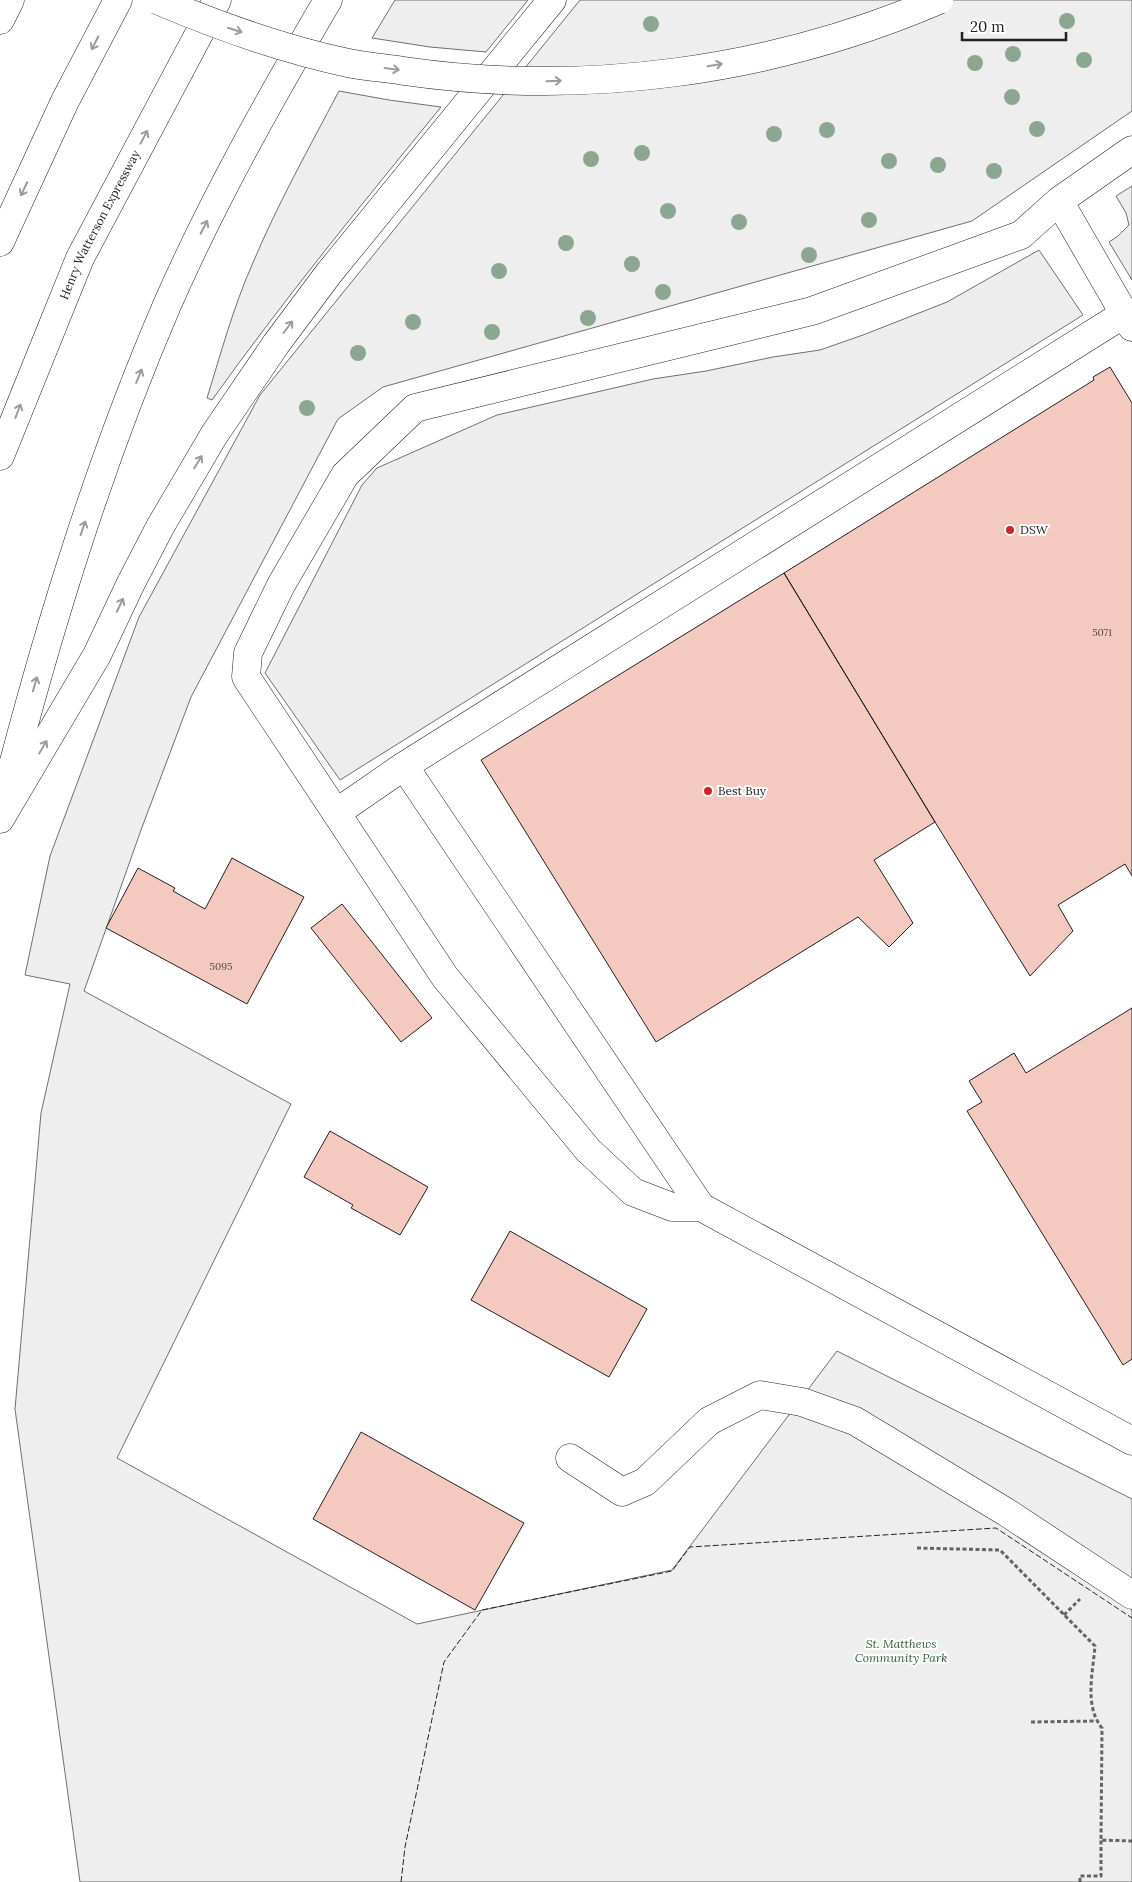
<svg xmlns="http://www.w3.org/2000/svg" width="1132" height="1882" viewBox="0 0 1132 1882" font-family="Lora,serif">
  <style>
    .green { fill: #eee; stroke: #6f6f6f }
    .parking { fill: #ededed; stroke: #6f6f6f }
    .building { fill: #f3c9c0; stroke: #222 }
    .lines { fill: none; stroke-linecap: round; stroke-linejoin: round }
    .minor-casing { stroke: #222; stroke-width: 29 }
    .highway-casing { stroke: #222; stroke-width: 29 }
    .path { stroke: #646464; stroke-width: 3; stroke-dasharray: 4 2.5; stroke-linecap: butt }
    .minor { stroke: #fff; stroke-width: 28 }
    .highway { stroke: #fff; stroke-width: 28 }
    .highway-bridge-casing { stroke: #222; stroke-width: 29; stroke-linecap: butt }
    .highway-bridge { stroke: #fff; stroke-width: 28 }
    .fence { stroke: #222; stroke-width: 1; stroke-dasharray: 6 2.5; stroke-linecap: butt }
    .tree { fill: #8da692 }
    .oneway { stroke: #9c9c9c }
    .poi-dot { fill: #c62828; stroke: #fff; stroke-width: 2 }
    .labels { text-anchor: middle; stroke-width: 4; stroke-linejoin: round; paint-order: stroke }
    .number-label { font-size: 10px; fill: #564c4a }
    .street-label { font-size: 12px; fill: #222; stroke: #fff }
    .poi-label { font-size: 12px; fill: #222; stroke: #fff; text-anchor: start }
    .park-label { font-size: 12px; font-style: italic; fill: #2f5e38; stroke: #fff }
  </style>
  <rect width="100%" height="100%" fill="#fff"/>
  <path class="green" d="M395,0H528L486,52L430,47L372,38Z
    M580,0H1132V111L972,221L383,387L338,419L191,697L141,830L84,991L291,1104L117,1458L417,1624L672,1570L837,1351L1132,1499V1882H80L15,1409L41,1113L70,984L25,975L50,856L139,617L260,395Z
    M339,91L389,100L441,107C362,204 285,298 212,400L207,398C221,353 233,308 252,265C277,205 309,148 339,91Z"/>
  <path class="parking" d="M1132,186V280L1109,242L1118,236L1129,225L1126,213L1116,196Z
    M1039,250L1083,315L340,780L265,673L362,485L377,468L497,415L653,379L706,371L773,357L820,350L863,335L947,302Z"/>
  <path class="building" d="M1110,367L1132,403V876L1125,864L1058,905L1073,931L1030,976L935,822L784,573L1094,380L1093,377Z
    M784,573L935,822L874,860L913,923L889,947L858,917L656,1042L481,760Z
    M232,858L304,897L247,1004L106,928L138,868L175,888L173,891L205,909Z
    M342,904L432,1018L401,1042L311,928Z
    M1132,1008V1359L1123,1365L967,1111L982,1102L969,1081L1014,1053L1026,1073Z
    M330,1131L428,1187L400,1235L351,1208L353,1205L304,1177Z
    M510,1231L647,1309L609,1377L471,1300Z
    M361,1432L524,1523L475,1610L313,1519Z"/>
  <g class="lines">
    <g class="minor-casing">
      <path id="minor" d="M1132,150L1059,201L1132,327
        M404,766L701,1207L1132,1441
        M336,813L404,766L1124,314
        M701,1207H672L633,1192L588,1150L445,977L246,677L248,653L281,585L345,475L415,408L812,311L1021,235L1059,201
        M570,1458L622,1492L645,1482L709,1421L760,1395L802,1402L855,1421L1006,1512L1132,1595"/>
    </g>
    <g class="highway-casing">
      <g id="highway">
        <path d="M0,20L10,0"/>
        <path d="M0,242L65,101L118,0"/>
        <path id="s1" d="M0,456L80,258L217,0"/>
        <path d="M6,792C49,626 99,463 167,305C213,200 270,99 328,0"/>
        <path d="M0,819L97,655L131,583L160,527L214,435L276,344L329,273L552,0"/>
      </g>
    </g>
    <path class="path" d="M917,1548L1000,1550L1095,1646C1093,1672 1084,1706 1102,1728L1101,1840L1132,1841
      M1064,1615L1080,1599
      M1031,1722L1096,1721
      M1080,1882V1876H1101V1840"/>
    <use href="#minor" class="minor"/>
    <use href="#highway" class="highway"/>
    <g class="highway-bridge-casing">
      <path id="highway-bridge" d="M157,0C218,26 283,49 348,63C367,67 386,68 404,71C584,97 771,72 939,0"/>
    </g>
    <use href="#highway-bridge" class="highway-bridge"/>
    <path class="fence" d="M401,1882L405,1847L444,1662L482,1610L672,1571L690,1547L996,1528L1132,1618"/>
  </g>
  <g class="tree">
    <circle cx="1067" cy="21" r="8"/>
    <circle cx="651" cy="24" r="8"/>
    <circle cx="1013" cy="54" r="8"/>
    <circle cx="1084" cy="60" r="8"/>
    <circle cx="975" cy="63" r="8"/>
    <circle cx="1012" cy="97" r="8"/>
    <circle cx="1037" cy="129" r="8"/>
    <circle cx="827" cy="130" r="8"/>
    <circle cx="774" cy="134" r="8"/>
    <circle cx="642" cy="153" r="8"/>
    <circle cx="591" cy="159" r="8"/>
    <circle cx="889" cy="161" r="8"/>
    <circle cx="938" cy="165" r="8"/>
    <circle cx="994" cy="171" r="8"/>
    <circle cx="668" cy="211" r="8"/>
    <circle cx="869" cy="220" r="8"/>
    <circle cx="739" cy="222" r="8"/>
    <circle cx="566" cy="243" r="8"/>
    <circle cx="809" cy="255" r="8"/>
    <circle cx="632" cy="264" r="8"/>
    <circle cx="499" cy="271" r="8"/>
    <circle cx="663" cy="292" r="8"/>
    <circle cx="588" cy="318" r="8"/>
    <circle cx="413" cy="322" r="8"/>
    <circle cx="492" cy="332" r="8"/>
    <circle cx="358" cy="353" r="8"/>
    <circle cx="307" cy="408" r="8"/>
  </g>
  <defs><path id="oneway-shaft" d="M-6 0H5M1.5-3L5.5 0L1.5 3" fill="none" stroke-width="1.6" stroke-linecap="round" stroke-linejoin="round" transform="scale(1.25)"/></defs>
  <g class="oneway">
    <use href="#oneway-shaft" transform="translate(235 30) rotate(18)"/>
    <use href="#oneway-shaft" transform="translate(95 43) rotate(117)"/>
    <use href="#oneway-shaft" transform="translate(715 65) rotate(-10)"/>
    <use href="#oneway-shaft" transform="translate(392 69) rotate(8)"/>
    <use href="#oneway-shaft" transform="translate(554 81) rotate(-2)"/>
    <use href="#oneway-shaft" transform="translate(144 137) rotate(-62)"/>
    <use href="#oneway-shaft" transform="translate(24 189) rotate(115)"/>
    <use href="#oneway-shaft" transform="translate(204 227) rotate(-63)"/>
    <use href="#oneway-shaft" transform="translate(288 327) rotate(-53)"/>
    <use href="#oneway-shaft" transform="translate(139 376) rotate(-68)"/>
    <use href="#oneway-shaft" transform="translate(18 411) rotate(-69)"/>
    <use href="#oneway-shaft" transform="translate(198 462) rotate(-59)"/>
    <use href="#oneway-shaft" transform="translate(83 528) rotate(-71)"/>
    <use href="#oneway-shaft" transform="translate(120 605) rotate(-65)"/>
    <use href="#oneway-shaft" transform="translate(35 684) rotate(-74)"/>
    <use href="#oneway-shaft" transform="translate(43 747) rotate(-59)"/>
  </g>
  <g class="poi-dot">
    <circle cx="1010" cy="530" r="5"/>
    <circle cx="708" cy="791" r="5"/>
  </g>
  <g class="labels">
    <g class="number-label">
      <text x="1102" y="636">5071</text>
      <text x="221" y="970">5095</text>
    </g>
    <g class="street-label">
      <text dy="4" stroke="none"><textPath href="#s1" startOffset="252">Henry Watterson Expressway</textPath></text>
    </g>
    <g class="poi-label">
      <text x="1020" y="534">DSW</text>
      <text x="718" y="795">Best Buy</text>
    </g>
    <g class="park-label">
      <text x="901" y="1648">St. Matthews<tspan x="901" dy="14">Community Park</tspan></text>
    </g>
  </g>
  <path d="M962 32v8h104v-8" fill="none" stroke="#222222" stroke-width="2.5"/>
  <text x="970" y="32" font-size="15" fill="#222222" stroke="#ffffff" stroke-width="4" paint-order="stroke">20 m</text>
</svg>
